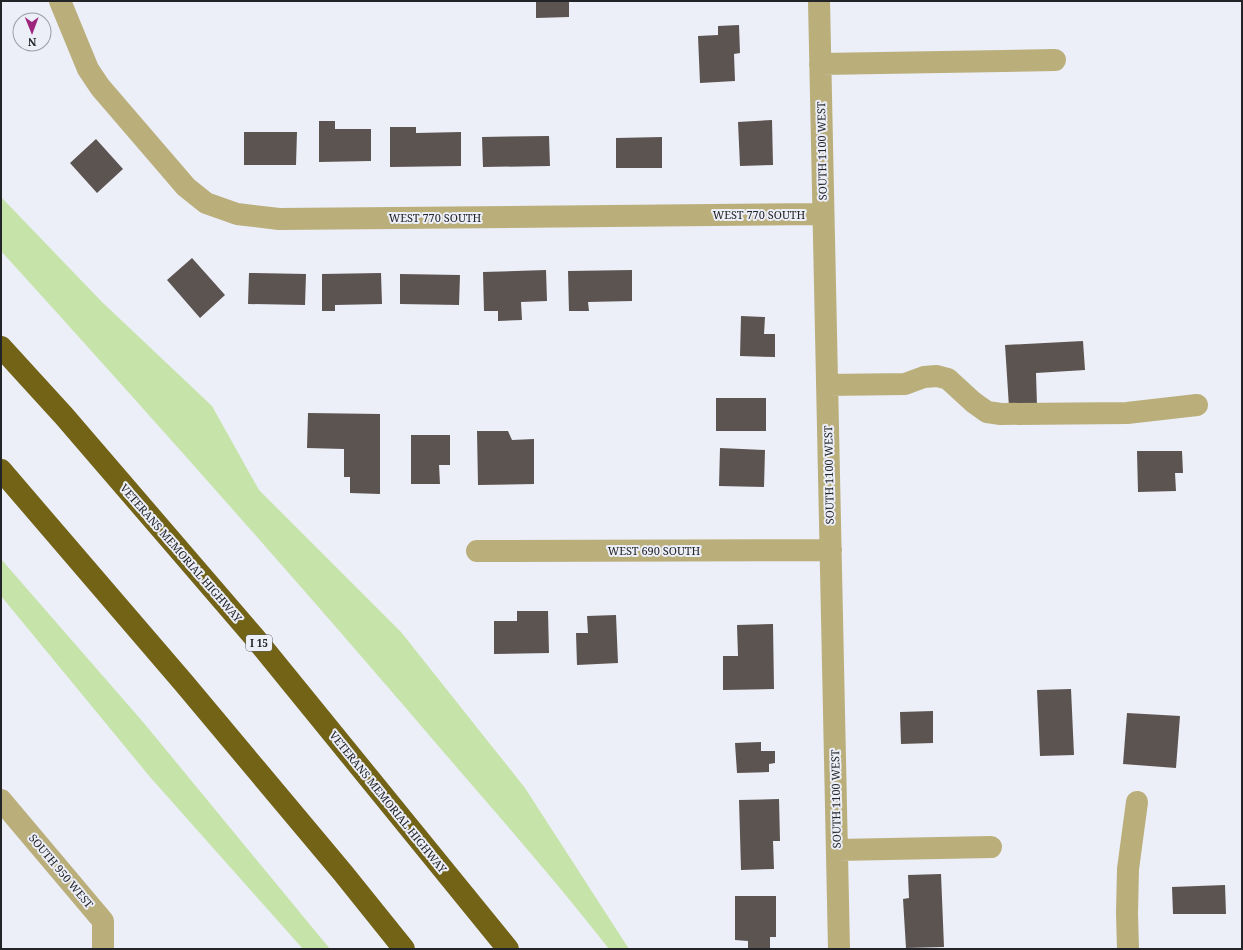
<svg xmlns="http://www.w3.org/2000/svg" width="1243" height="950" viewBox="0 0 1243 950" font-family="'Noto Serif',serif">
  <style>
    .green { fill: #c6e4a9 }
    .building { fill: #5c5450 }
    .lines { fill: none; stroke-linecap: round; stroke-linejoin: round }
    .minor { stroke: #baae7b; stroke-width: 22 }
    .highway { stroke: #726317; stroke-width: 22 }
    .labels { text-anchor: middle; stroke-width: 4; stroke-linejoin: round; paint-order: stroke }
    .shield { fill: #eceef8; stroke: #5f6166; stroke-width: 1 }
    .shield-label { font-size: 10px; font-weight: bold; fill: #232427 }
    .street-label { font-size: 11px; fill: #232427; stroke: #eceef8 }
  </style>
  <rect width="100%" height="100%" fill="#eceef8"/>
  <path class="green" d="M1,197L102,302L212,406L259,490L401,632L525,788L629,949H609C546,868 477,792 411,714C277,558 140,404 1,251Z
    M1,559L143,722L330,949H303L150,777L1,596Z"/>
  <path class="building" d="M536,1H569V17L536,18Z
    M739,25L740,53L734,54L735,81L700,83L698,36L718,35V26Z
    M772,120L773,165L740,166L738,122Z
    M319,121H335V129H371V161L319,162Z
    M390,127H416V133L461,132V166L390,167Z
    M244,132H297L296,165H244Z
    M549,136L550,166L483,167L482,137Z
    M662,137V168H616V138Z
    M96,139L123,169L97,193L70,163Z
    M192,258L225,295L200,318L167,280Z
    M546,270L547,301L521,302L522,320L498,321V311H484L483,272Z
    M632,270V301L588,302L589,311H569L568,271Z
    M249,273L306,274L305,305L248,304Z
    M381,273L382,304L335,305V311H322V274Z
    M400,274L460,275L459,305L400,304Z
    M741,316L765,317L764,334H775V357L740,356Z
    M1083,341L1085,370L1036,373L1037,406L1009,407L1005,345Z
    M716,398H766V431H716Z
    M308,413L380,414V494L350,493V477H344V449L307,448Z
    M477,431H508L512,440L534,439V484L478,485Z
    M411,435H450V465H439L440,484H411Z
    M720,448L765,450L764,487L719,486Z
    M1137,451H1182L1183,473H1175L1176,491L1138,492Z
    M517,611H548L549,653L494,654V621H517Z
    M616,615L618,663L577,665L576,633H588L587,616Z
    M773,624L774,689L723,690V656H738L737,625Z
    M1071,689L1074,755L1040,756L1037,690Z
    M933,711V743L901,744L900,712Z
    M1127,713L1180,716L1176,768L1123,764Z
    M761,742V751H775V763L769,764V772L737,773L735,743Z
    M779,799L780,841H773L774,869L741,870L739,800Z
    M941,874L944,947L906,948L903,899L909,898L908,875Z
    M1225,885L1226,914H1173L1172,887Z
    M735,896H776V937H770V949H748V941L735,940Z"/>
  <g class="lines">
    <path class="minor" d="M60,1L88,69L100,87L186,187L206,203L237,214L279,219L823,214
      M819,1L839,949
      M820,64L1055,60
      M827,385L905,384L924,377L937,376L948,379L973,402L987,412L1001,414L1127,413L1197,405
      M477,551L831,550
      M1,800L103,921V949
      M837,850L991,847
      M1128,949L1127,913L1128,869L1137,802"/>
    <path class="highway" d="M1,347L64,416L255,638L508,949
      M1,470L183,682L343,873L404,949"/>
  </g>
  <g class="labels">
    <rect class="shield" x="246" y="635" width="26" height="16" rx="3"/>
    <g class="shield-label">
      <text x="259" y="647">I 15</text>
    </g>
    <g class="street-label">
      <text transform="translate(822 151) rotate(-91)" y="4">SOUTH 1100 WEST</text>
      <text x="759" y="219">WEST 770 SOUTH</text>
      <text x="435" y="222">WEST 770 SOUTH</text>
      <text transform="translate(829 475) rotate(-91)" y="4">SOUTH 1100 WEST</text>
      <text x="654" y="555">WEST 690 SOUTH</text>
      <text transform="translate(181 553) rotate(49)" y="4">VETERANS MEMORIAL HIGHWAY</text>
      <text transform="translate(836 799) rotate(-91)" y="4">SOUTH 1100 WEST</text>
      <text transform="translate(388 802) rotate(51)" y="4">VETERANS MEMORIAL HIGHWAY</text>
      <text transform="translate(61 871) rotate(50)" y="4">SOUTH 950 WEST</text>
    </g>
  </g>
  <rect width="1243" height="950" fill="none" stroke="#232427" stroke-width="4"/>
  <g transform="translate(32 32) rotate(179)"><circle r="19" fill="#eceef8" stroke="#9c9da4"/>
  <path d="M0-3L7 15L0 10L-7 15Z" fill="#9e257c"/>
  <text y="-6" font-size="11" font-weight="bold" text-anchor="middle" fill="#232427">N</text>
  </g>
</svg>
